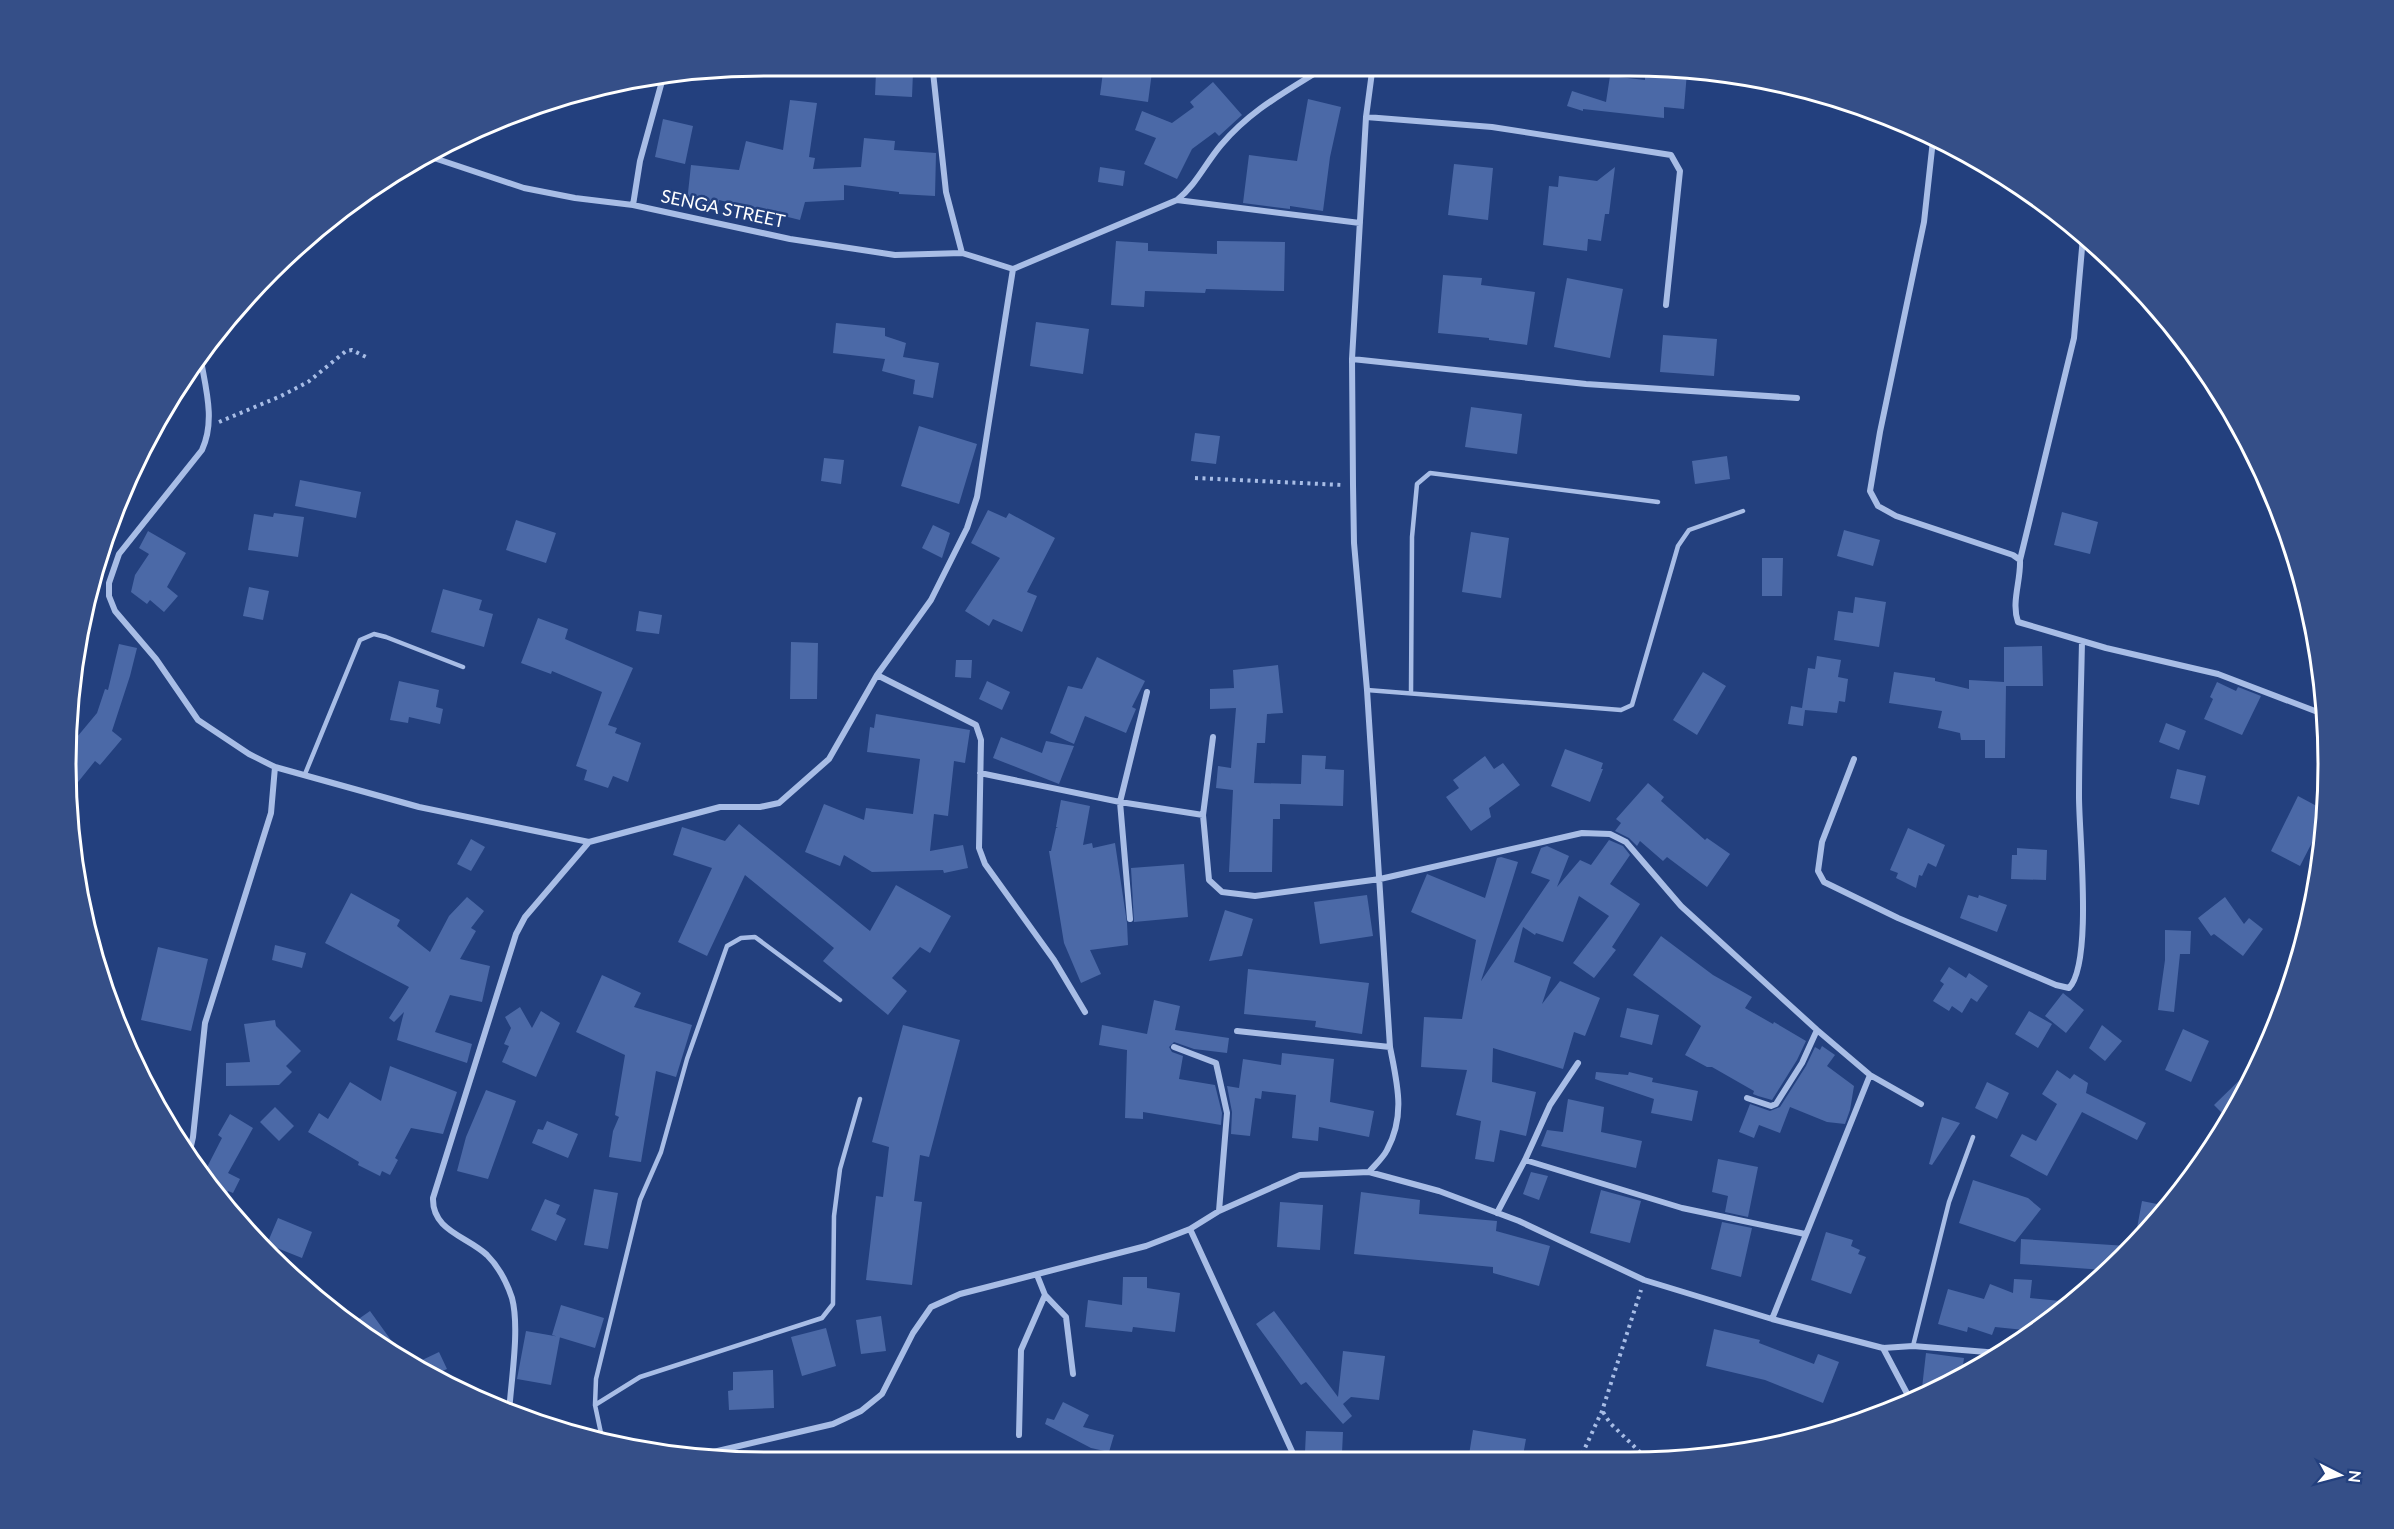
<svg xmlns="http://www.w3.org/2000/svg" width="2394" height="1529" viewBox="0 0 2394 1529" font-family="Lato,sans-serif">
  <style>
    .building { fill: #4b69a7 }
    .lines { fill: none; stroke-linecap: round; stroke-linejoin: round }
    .path { stroke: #a8bde6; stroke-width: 4; stroke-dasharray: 3 4.5; stroke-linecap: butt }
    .service { stroke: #a8bde6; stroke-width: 4.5 }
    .minor { stroke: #a8bde6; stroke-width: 6 }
    .labels { text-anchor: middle; stroke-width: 5; stroke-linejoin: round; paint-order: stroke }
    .street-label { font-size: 18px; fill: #fff; stroke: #23407e }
    .rim { fill: none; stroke: #fff; stroke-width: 3 }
  </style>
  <rect width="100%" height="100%" fill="#23407e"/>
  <path class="building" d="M876,72H913L912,97L875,95Z
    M1103,72H1152L1148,102L1100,95Z
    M1645,72H1687L1684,109L1664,107V118L1583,109V111L1567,106L1572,91L1606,102L1610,76L1645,80Z
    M1213,82L1242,115L1219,136L1215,132L1192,149L1177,179L1144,164L1156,138L1135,130L1142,111L1172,123L1194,107L1190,102Z
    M1308,99L1341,107L1330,157L1323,211L1290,206V209L1243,203L1249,155L1297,161Z
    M790,100L817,103L809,157L815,158L813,169L861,167L864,138L895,141L894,150L936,153L935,196L899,194V192L844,185V200L805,202L800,220L719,200L718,205L687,202L691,165L739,170L746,141L783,150Z
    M663,119L693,126L685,164L655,157Z
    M1454,164L1493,168L1488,220L1448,215Z
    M1100,167L1125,171L1123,186L1098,182Z
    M1615,167L1609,214H1605L1601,241L1588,239L1587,251L1543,245L1549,186L1558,187L1559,176L1597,181Z
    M1116,241L1148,243V251L1217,254V241L1285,242L1284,291L1206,289L1205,293L1145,291L1144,307L1111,305Z
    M1443,275L1482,278L1481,285L1535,292L1527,345L1489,340V338L1438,333Z
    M1567,278L1623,289L1610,358L1554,347Z
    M1036,322L1089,329L1083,374L1030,366Z
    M836,323L885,328V336L906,343L903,357L939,363L933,398L913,394L915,380L882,371L885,359L833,353Z
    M1663,335L1717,339L1714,376L1660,372Z
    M1471,407L1522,414L1517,454L1465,447Z
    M919,426L977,444L959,504L901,486Z
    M1195,433L1220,436L1216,464L1191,461Z
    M1727,456L1730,479L1695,484L1692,461Z
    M824,458L844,460L841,484L821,481Z
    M300,480L361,492L356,518L295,506Z
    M988,510L1006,518L1009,513L1055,538L1027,592L1037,596L1022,632L993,619L989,626L965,611L1000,558L971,543Z
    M2062,512L2098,522L2090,554L2054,545Z
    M274,513L304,517L298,557L248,550L254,514L273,517Z
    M516,520L556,533L546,563L506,550Z
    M933,525L950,533L942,558L922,548Z
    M1844,530L1880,540L1873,566L1837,556Z
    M148,531L186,553L167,587L178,596L164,612L150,600L147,604L131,592L135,575L149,554L139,548Z
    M1471,532L1509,538L1501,598L1462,592Z
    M1762,558H1783L1782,596H1762Z
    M249,587L269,591L263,620L243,616Z
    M443,589L482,600L479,610L493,614L484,647L431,632Z
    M1855,597L1886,602L1879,647L1834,640L1838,611L1853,613Z
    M639,611L662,615L659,634L636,631Z
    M538,618L568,629L565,639L633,668L608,725L617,728L615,733L641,743L628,782L613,776L608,788L584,780L587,770L576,766L602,692L552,671L551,674L521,663Z
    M791,642L818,643L817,699H790Z
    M119,644L137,648L130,676L112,731L122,739L100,765L95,761L70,792L66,764L67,749L97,713L105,689L108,690Z
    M2042,646L2043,686H2006L2005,758H1985V740H1961L1960,733L1938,728L1942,711L1889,703L1894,672L1935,678V681L1969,689V680L2004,682V647Z
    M1817,656L1841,660L1838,677L1848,679L1845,702L1839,701L1837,713L1805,710L1803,726L1788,724L1791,706L1802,708L1808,668L1815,669Z
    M1097,657L1145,681L1132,707L1136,709L1126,733L1085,716L1074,744L1050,733L1068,686L1082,689Z
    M956,660H972L971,678L955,677Z
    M1278,665L1283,713L1267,714L1265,743H1257L1254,783L1301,784L1302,755L1326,756L1325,769L1344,770L1343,806L1280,804V819H1273L1272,872H1229L1233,790L1216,788L1218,766L1231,768L1236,708L1210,709V689L1234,688L1233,670Z
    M1703,672L1726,686L1697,735L1673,720Z
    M399,681L439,690L436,707L443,709L440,724L409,717L408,723L390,720Z
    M987,681L1010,692L1002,710L979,699Z
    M2217,682L2236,691L2238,687L2261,696L2242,735L2204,719L2213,699L2210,697Z
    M876,714L970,730L965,763L954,761L948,816L934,814L930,851L963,845L968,868L944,873L943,870L872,872L844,855L840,866L805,852L824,804L864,820L866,808L913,814L920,759L867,752L870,727L874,728Z
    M2166,723L2186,731L2179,750L2159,742Z
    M1001,737L1042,753L1046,741L1074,746L1059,784L993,758Z
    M1565,749L1603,763L1601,769H1603L1590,802L1551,786Z
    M1485,756L1494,769L1503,763L1520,785L1489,808L1491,817L1471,831L1446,797L1459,788L1453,780Z
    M2177,769L2206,776L2199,805L2170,798Z
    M1648,783L1664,797L1661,801L1705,840L1707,838L1730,854L1707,887L1667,857L1663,861L1640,841L1637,846L1629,838L1615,831L1621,823L1616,819Z
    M2298,796L2326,811L2324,829L2320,827L2300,866L2271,851Z
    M1061,800L1090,806L1083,845L1092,843L1093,848L1115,843L1127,923L1128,945L1090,950L1101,974L1081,983L1064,943L1049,851H1051L1056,828L1058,827H1056Z
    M739,824L870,931L896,885L951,916L930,953L920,947L892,978L907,991L888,1015L823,961L834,948L745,875L707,956L678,942L712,868L673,855L682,827L725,841Z
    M1908,828L1945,845L1936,867L1928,863L1922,876L1919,875L1916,888L1896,878L1898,873L1890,870Z
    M471,839L485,847L471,871L457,864Z
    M1609,840L1623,846L1630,855L1610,884L1640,904L1612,947L1616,950L1594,978L1573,963L1609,916L1579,896L1563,942L1536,933L1535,935L1523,927L1514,962L1551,977L1542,1004L1560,981L1600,998L1585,1036L1574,1032L1563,1069L1493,1048L1492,1082L1536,1092L1526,1136L1500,1130L1494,1162L1475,1159L1481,1121L1456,1115L1467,1070L1421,1067L1424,1017L1462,1019L1476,940L1411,912L1427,874L1485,898L1497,858L1501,857L1518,862L1481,981L1550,880L1531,873L1541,848L1547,846L1569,856L1557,887L1580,860L1591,865Z
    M2017,848L2047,850L2046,880L2011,879L2012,855H2017Z
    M1184,864L1188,917L1134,922L1131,868Z
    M351,893L400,920L397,926L430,952L449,916L467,897L484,911L471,928L476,931L460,959L490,966L482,1002L450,995L435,1032L472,1044L467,1063L397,1040L404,1012L394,1022L389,1018L409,987L325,943Z
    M1367,895L1373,936L1320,944L1314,902Z
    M1968,895L1978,898L1979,895L2007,905L1997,932L1960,918Z
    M2225,897L2244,924L2249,918L2263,929L2243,956L2214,934L2211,936L2198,918Z
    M1225,910L1253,919L1242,956L1209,961Z
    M2165,930L2191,931L2190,954H2180L2174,1012L2158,1010L2165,960Z
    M1661,936L1713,975L1752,997L1745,1008L1773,1024L1774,1022L1806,1041L1797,1060L1772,1100L1758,1096L1753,1094L1754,1091L1712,1067H1707L1685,1055L1701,1026L1633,975Z
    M275,945L306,953L302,968L272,960Z
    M158,947L208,959L191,1031L141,1020Z
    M1949,967L1966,978L1969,973L1988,986L1977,1002L1971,998L1962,1013L1952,1006L1949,1011L1933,1001L1944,984L1940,981Z
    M1248,969L1369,983L1362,1034L1315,1027L1316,1021L1244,1014Z
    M602,975L641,993L634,1007L692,1025L676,1077L656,1071L641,1162L609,1157L613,1131L619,1117L615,1115L625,1055L576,1032Z
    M2063,993L2084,1010L2066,1033L2045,1016Z
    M1154,1000L1180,1006L1175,1030L1229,1038L1227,1053L1194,1049L1174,1042L1169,1047L1172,1052L1183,1056L1179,1079L1215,1085L1222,1113L1221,1125L1143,1112V1119L1125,1118L1127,1050L1099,1045L1102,1025L1147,1034Z
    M520,1007L532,1028L541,1011L560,1023L536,1077L502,1062L509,1046L504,1044L511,1028L505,1017Z
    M1627,1008L1659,1015L1652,1045L1620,1037Z
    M2029,1011L2052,1024L2038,1048L2015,1034Z
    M275,1020L276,1026L301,1051L286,1066L292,1072L279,1085L226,1086V1063L250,1062L244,1024Z
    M903,1025L960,1040L929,1157L920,1155L914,1201L922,1202L912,1285L866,1280L876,1196L883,1197L889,1147L872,1142Z
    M2102,1025L2122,1041L2105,1061L2089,1048Z
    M2183,1029L2209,1041L2191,1082L2165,1070Z
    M1822,1046L1835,1055L1827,1066L1854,1086L1850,1110L1845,1124L1827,1122L1790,1107L1780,1133L1759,1125L1754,1138L1739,1132L1750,1104L1770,1111L1780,1107L1806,1066L1815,1047L1820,1050Z
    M1282,1053L1334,1059L1330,1102L1374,1111L1369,1137L1319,1127L1318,1141L1292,1138L1296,1095L1262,1091L1261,1099L1255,1098L1250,1136L1231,1134L1232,1112L1227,1086L1239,1088L1243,1059L1281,1065Z
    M390,1066L457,1092L443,1134L411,1128L395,1158L398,1160L390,1175L382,1171L380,1176L358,1165L359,1162L308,1132L319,1113L328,1119L350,1082L381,1101Z
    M2253,1067L2257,1070L2256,1074L2228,1119L2214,1105Z
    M2057,1070L2070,1079L2074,1074L2088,1083L2086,1093L2146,1123L2137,1140L2082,1112L2047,1176L2010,1156L2022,1134L2036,1141L2057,1104L2042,1094Z
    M1596,1072L1628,1075L1629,1072L1653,1078L1652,1082L1698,1091L1692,1121L1651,1113L1654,1099L1595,1079Z
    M1987,1082L2009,1093L1997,1119L1975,1108Z
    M486,1090L516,1101L488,1179L457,1171L466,1137Z
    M1568,1099L1604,1107L1601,1132L1642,1141L1636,1168L1541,1146L1547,1130L1563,1132Z
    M275,1107L294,1126L279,1141L260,1122Z
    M230,1114L253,1128L228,1173L240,1179L233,1193L228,1191L222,1202L202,1177L222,1138L218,1135Z
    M1942,1117L1960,1123L1932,1165L1929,1164Z
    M547,1121L578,1134L568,1158L532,1143L538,1129L543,1130Z
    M1718,1159L1758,1167L1748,1217L1725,1212L1728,1196L1712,1192Z
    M1531,1172L1548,1176L1539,1200L1523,1194Z
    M1973,1180L2028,1198L2041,1209L2015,1242L1959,1223Z
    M594,1189L618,1193L608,1249L584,1245Z
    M1601,1190L1641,1201L1630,1243L1590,1233Z
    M1361,1192L1420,1200L1419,1214L1497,1221L1496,1231L1550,1246L1539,1286L1493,1273V1267L1354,1254Z
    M545,1199L560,1205L556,1214L566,1219L556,1241L531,1230Z
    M2142,1201L2167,1206L2135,1239Z
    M1280,1202L1323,1205L1320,1250L1277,1247Z
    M278,1218L312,1232L302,1258L267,1244Z
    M1722,1222L1752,1228L1741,1277L1711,1269Z
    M1826,1232L1853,1240L1851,1246L1860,1250L1858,1254L1866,1257L1851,1294L1811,1280Z
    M2021,1239L2127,1246L2104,1270L2020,1264Z
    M1123,1277H1147V1288L1180,1293L1175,1332L1133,1327L1132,1332L1085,1327L1088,1300L1122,1305Z
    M2014,1279L2032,1280L2030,1298L2071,1302L2055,1318L2035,1331L1995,1327L1992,1335L1968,1327L1967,1332L1938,1324L1948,1289L1984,1299L1990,1284L2013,1293Z
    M561,1305L604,1318L595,1348L552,1335Z
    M370,1311L401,1354L350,1325Z
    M1274,1311L1338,1397L1343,1351L1385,1356L1379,1400L1351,1397L1343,1404L1352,1416L1343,1424L1306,1382L1301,1385L1256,1324Z
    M881,1316L886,1351L861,1354L856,1320Z
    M826,1328L836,1366L802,1376L791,1337Z
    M1714,1329L1760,1340L1759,1343L1814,1364L1818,1354L1839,1362L1823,1403L1765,1380L1706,1366Z
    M526,1331L560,1337L551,1385L517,1379Z
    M439,1352L447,1369L435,1374L416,1363Z
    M1926,1353L1964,1358L1963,1365L1976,1368L1939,1390L1922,1388Z
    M773,1370L774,1408L729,1410L728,1391L733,1390V1372Z
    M1063,1402L1089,1415L1083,1427L1114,1435L1109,1452L1091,1448L1045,1424L1047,1418L1054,1420Z
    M1473,1430L1526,1439L1522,1461H1468Z
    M1306,1431L1343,1432L1342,1453L1305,1452Z"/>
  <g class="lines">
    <path class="path" d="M219,422L281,396L308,382L346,351L352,350L368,358
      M1195,478L1343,485
      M1603,1412L1610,1423L1644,1456L1646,1461
      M1579,1461L1602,1411L1641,1290"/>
    <path class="service" d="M1367,690L1621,710L1632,705L1678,546L1689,530L1743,511
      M1411,692L1412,537L1417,484L1430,473L1658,502
      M305,774L360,640L374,634L386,637L463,667
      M1913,1346L1949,1202L1973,1137
      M595,1405L596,1379L640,1200L661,1152L687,1059L727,946L741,938L755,937L840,1000
      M602,1438L595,1405L640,1377L822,1318L833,1304L834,1216L840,1169L860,1099"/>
    <path class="minor" d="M933,72L946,192L962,253
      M1366,117L1492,127L1671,155L1680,171L1666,305
      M1933,140L1924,222L1880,432L1870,491L1878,506L1896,516L2013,555L2020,560C2021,581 2011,602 2018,622L2106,648L2218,674L2323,714
      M431,157L524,188L575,198L633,205L790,239L895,255L962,253L1013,269
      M1177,200L1360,223
      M633,205L640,161L664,74
      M1013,269L1177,200C1196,185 1205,164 1221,145C1249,112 1280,95 1317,72
      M200,355C205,386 216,420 202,450L119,554L109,583V596L115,611L156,659L198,720L249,754L275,767L419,807L589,842
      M1352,359L1586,384L1797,398
      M2020,560L2074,338L2083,237
      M877,675L976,725L981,740L979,848L985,864L1054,960L1085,1012
      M1213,737L1203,815L1209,880L1222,892L1255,896L1380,879L1582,833L1610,834L1626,842L1681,906L1817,1030L1870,1075L1921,1104
      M1854,759L1822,842L1818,871L1824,882L1898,918L2056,985L2069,988C2093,963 2079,835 2079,797C2079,745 2081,693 2082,641
      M980,773L1120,802L1203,815
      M1130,919L1120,802L1147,692
      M1237,1031L1390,1047
      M1174,1047L1216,1063L1227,1113L1219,1211
      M1747,1098L1771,1106L1776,1104L1802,1063L1817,1030
      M188,1159L193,1137L205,1023L271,813L275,767
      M1525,1160L1682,1208L1805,1234
      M1369,1172C1375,1165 1383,1158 1387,1150C1406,1115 1397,1083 1390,1047L1367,690L1354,543L1353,485L1352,359L1366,117L1372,72
      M1497,1213L1525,1160L1550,1105L1578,1063
      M1190,1229L1296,1460
      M1037,1275L1045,1295L1066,1317L1073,1374
      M1772,1319L1870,1075
      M1883,1348L1911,1401
      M509,1413C511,1381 520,1328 512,1298C507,1283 498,1266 487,1255C467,1236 432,1231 433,1198L516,934L525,917L589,842L720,807H760L779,803L829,759L877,675L931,600L967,528L977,497L1013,269
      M1019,1435L1021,1350L1045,1295
      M692,1457L833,1424L861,1411L882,1394L913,1333L931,1307L960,1294L1146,1246L1190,1229L1219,1211L1300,1175L1369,1172L1439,1191L1519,1221L1644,1280L1772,1319L1883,1348L1913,1346L1999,1353"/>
  </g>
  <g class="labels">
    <g class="street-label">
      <text transform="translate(723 209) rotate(12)" y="6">SENGA STREET</text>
    </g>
  </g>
  <path d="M0 0H2394V1529H0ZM764 76H1630A688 688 0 0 1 2318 764V764A688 688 0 0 1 1630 1452H764A688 688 0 0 1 76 764V764A688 688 0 0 1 764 76Z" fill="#354f88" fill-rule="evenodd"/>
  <path class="rim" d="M764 76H1630A688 688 0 0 1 2318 764V764A688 688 0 0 1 1630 1452H764A688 688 0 0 1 76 764V764A688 688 0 0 1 764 76Z"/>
  <g transform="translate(2340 1475) rotate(96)" stroke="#23407e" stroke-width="4.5" paint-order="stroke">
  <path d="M0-4.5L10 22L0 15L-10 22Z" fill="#ffffff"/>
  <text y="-9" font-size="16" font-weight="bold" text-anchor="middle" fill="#ffffff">N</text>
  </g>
</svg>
